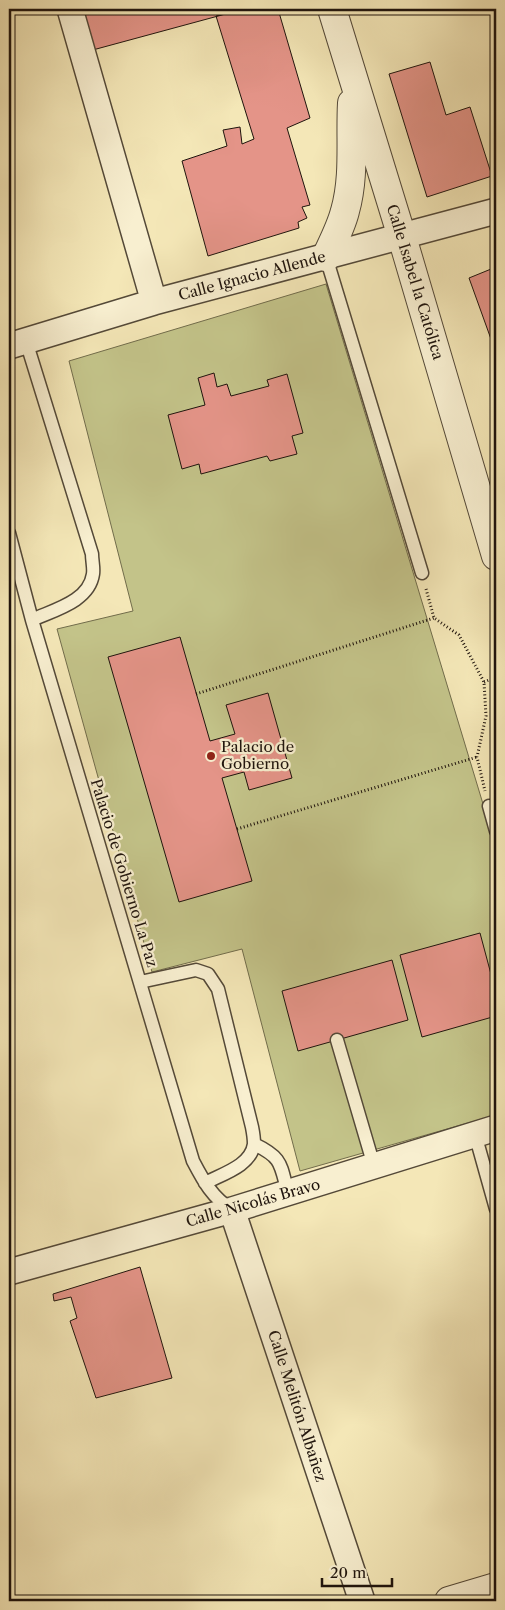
<svg xmlns="http://www.w3.org/2000/svg" width="505" height="1610" viewBox="0 0 505 1610" font-family="'Libre Caslon Text',serif">
  <style>
    .green { fill: #c3c389; stroke: #716c4b }
    .building { fill: #e49488; stroke: #1f140d }
    .lines { fill: none; stroke-linecap: round; stroke-linejoin: round }
    .service-casing { stroke: #544938; stroke-width: 15 }
    .minor-casing { stroke: #544938; stroke-width: 28 }
    .tertiary-casing { stroke: #544938; stroke-width: 30 }
    .path { stroke: #1f140d; stroke-width: 3; stroke-dasharray: 1 2.5; stroke-linecap: butt }
    .service { stroke: #f8efd0; stroke-width: 12 }
    .minor { stroke: #f8efd0; stroke-width: 25 }
    .tertiary { stroke: #f8efd0; stroke-width: 28 }
    .poi-dot { fill: #8f2418; stroke: #f8efd0; stroke-width: 2 }
    .labels { text-anchor: middle; stroke-width: 4.5; stroke-linejoin: round; paint-order: stroke }
    .street-label { font-size: 15px; fill: #1f140d; stroke: #f8efd0 }
    .poi-label { font-size: 15px; fill: #1f140d; stroke: #f8efd0; text-anchor: start }
  </style>
  <rect width="100%" height="100%" fill="#f4e7b7"/>
  <filter id="stains"><feTurbulence type="fractalNoise" baseFrequency=".004" numOctaves="4"/><feColorMatrix values="0 0 0 0 .2 0 0 0 0 .09 0 0 0 0 .02 0 0 0 .5 -.17"/></filter>
  <radialGradient id="worn" r=".72"><stop offset=".6" stop-color="#630" stop-opacity="0"/><stop offset="1" stop-color="#630" stop-opacity=".3"/></radialGradient>
  <path class="green" d="M326,284L496,847V1115L300,1171L242,949L152,972L57,629L133,611L69,361Z"/>
  <path class="building" d="M76,9H244L89,51Z
    M244,9H278L310,118L287,128L310,205L302,207L307,218L298,222L299,228L208,256L182,161L227,146L223,130L240,127L242,144L254,139L216,16Z
    M430,62L446,115L470,107L492,176L427,197L389,74Z
    M496,267V353L469,278Z
    M214,373L217,387L227,384L231,396L269,386L267,380L287,374L303,433L292,436L297,454L270,461L267,456L201,474L199,464L182,469L168,415L205,405L198,378Z
    M180,637L210,741L235,734L226,705L268,693L292,778L249,790L244,772L222,778L252,881L179,902L108,657Z
    M480,933L496,993V1016L422,1037L400,955Z
    M392,960L408,1020L298,1051L282,991Z
    M140,1267L172,1378L96,1398L70,1321L77,1318L71,1297L54,1301L53,1294Z"/>
  <g class="lines">
    <g class="service-casing">
      <path id="service" d="M326,257L422,573
        M26,341L92,554C92,561 94,568 93,574C89,602 53,610 32,620
        M9,533L32,620L193,1161C204,1182 212,1197 232,1210
        M489,806L496,831
        M140,982L196,970L208,974L218,989L252,1127C253,1132 254,1139 254,1144C251,1166 222,1174 205,1183
        M337,1040L374,1166
        M475,1134L496,1209
        M254,1144C283,1158 280,1164 288,1193"/>
    </g>
    <g class="minor-casing">
      <path id="minor" d="M70,9L154,302
        M9,346L154,302L496,211
        M232,1210L362,1601
        M9,1272L232,1210L496,1128"/>
    </g>
    <g class="tertiary-casing">
      <path id="tertiary" d="M332,9L402,237L496,556
        M326,257C333,242 341,227 345,211C355,176 350,139 352,103
        M449,1601L496,1587"/>
    </g>
    <path class="path" d="M426,589L434,618L459,635L484,682L486,716L477,757L485,791
      M484,682L496,677
      M196,694L434,618
      M237,829L477,757"/>
    <use href="#service" class="service"/>
    <use href="#minor" class="minor"/>
    <use href="#tertiary" class="tertiary"/>
  </g>
  <circle class="poi-dot" cx="211" cy="756" r="5"/>
  <g class="labels">
    <g class="street-label">
      <text transform="translate(252 276) rotate(-15)" y="5">Calle Ignacio Allende</text>
      <text transform="translate(415 282) rotate(73)" y="5">Calle Isabel la Católica</text>
      <text transform="translate(124 873) rotate(73)" y="5">Palacio de Gobierno La Paz</text>
      <text transform="translate(253 1203) rotate(-16)" y="5">Calle Nicolás Bravo</text>
      <text transform="translate(297 1406) rotate(72)" y="5">Calle Melitón Albañez</text>
    </g>
    <g class="poi-label">
      <text x="221" y="752">Palacio de<tspan x="221" dy="17">Gobierno</tspan></text>
    </g>
  </g>
  <rect width="505" height="1610" fill="none" stroke="#f4e7b7" stroke-width="30"/>
  <rect x="10" y="10" width="485" height="1590" fill="none" stroke="#1f140d" stroke-width="2.5"/>
  <rect x="15" y="15" width="475" height="1580" fill="none" stroke="#1f140d"/>
  <path d="M322 1578v8h70v-8" fill="none" stroke="#1f140d" stroke-width="2.5"/>
  <text x="330" y="1578" font-size="15" fill="#1f140d" stroke="#f8efd0" stroke-width="4" paint-order="stroke">20 m</text>
  <rect width="100%" height="100%" filter="url(#stains)"/>
  <rect width="100%" height="100%" fill="url(#worn)"/>
</svg>
